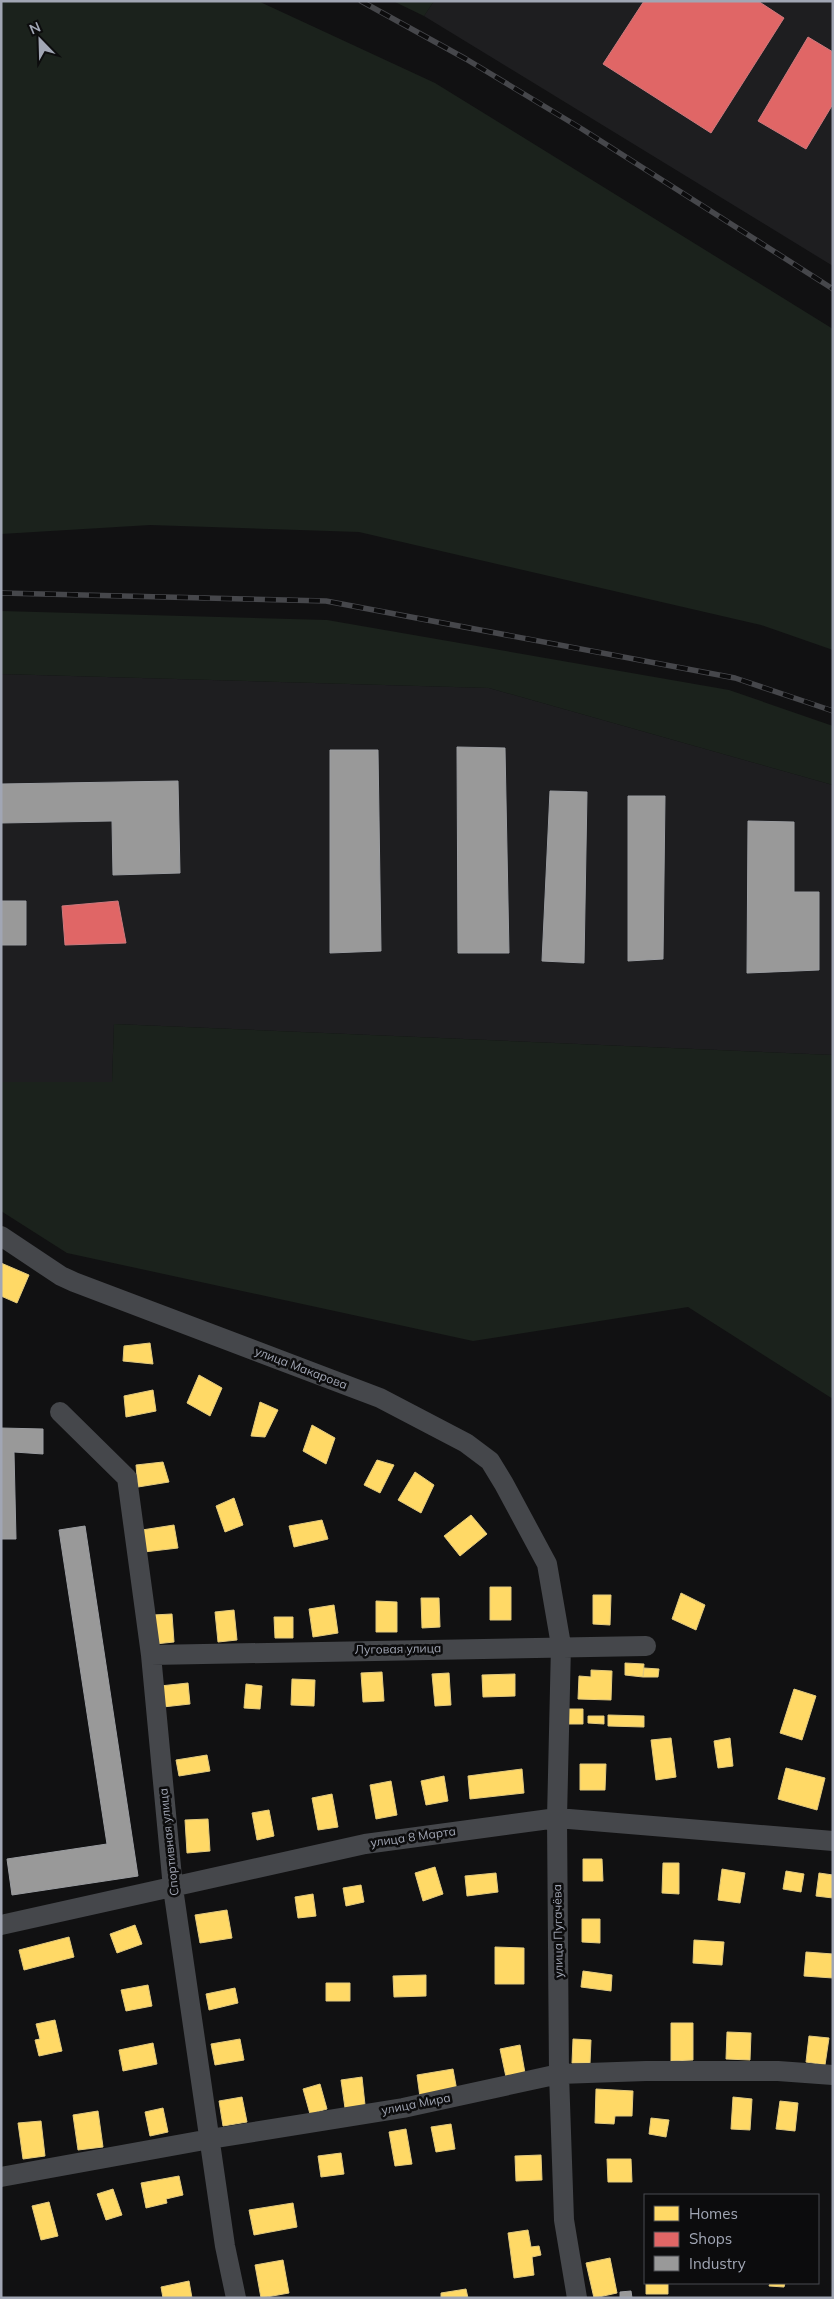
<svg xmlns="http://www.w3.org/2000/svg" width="834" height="2299" viewBox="0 0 834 2299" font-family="Mulish,sans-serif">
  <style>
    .built { fill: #1e1e20 }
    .green { fill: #1b221c }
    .homes { fill: #ffd966; stroke: #e3ca7d }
    .shops { fill: #e06666; stroke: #cd797d }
    .industry { fill: #999; stroke: #9b9da1 }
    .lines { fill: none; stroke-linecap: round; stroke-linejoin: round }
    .minor { stroke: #45474b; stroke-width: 20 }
    .rail-casing { stroke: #46474b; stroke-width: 5.5 }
    .rail { stroke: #0c0c0d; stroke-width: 4; stroke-dasharray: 11; stroke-linecap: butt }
    .labels { text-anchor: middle; stroke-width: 5; stroke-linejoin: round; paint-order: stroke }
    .street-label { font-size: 12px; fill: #a1a6b4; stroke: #0c0c0d }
  </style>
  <rect width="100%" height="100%" fill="#111112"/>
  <path class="built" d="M434,1H833V266L424,16Z
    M1,674L489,688L833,785V1055L114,1024L112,1083L1,1082Z"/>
  <path class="green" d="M1,1H258L435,83L833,329V650L761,625L359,532L150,525L1,534Z
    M393,1H434L424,16Z
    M1,611L327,620L729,690L833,726V785L489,688L1,674Z
    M114,1024L833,1055V1399L688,1307L473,1341L67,1253L1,1211V1082H112Z"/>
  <path class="homes" d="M1,1263L29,1275L17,1303L1,1296Z
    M150,1343L153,1364L123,1361L124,1346Z
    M199,1375L222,1388L210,1416L187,1403Z
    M153,1390L156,1411L126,1417L124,1396Z
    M260,1402L278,1410L265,1437L251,1436Z
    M312,1425L335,1438L326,1464L303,1451Z
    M377,1460L394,1465L380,1493L364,1485Z
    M163,1462L169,1482L138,1487L136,1465Z
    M415,1472L434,1485L421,1513L398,1500Z
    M234,1498L243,1525L225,1532L216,1506Z
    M471,1515L487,1534L460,1556L444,1536Z
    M322,1520L328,1539L294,1547L289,1526Z
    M174,1525L178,1548L144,1552L142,1530Z
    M490,1587H511V1620H490Z
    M681,1593L705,1605L696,1630L672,1619Z
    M593,1595H611L610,1625L593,1624Z
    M421,1598H439L440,1627L422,1628Z
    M376,1601L397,1602V1632H376Z
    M334,1605L338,1633L313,1637L309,1609Z
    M234,1610L237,1640L218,1642L215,1612Z
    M172,1614L174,1642L155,1644L153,1615Z
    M274,1617H293V1638H275Z
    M625,1663L644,1664L643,1677L625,1675Z
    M644,1668L659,1669L658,1677H643Z
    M591,1670L612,1671L611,1700L578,1699L579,1676L591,1677Z
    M382,1672L384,1701L363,1702L361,1673Z
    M449,1673L451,1705L435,1706L432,1674Z
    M515,1674V1696L483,1697L482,1675Z
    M292,1679L315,1680L314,1706L291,1705Z
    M188,1683L190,1704L163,1707L160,1686Z
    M246,1684L262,1686L260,1709L244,1708Z
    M794,1689L816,1696L802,1740L780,1733Z
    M563,1709H583V1724H563Z
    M608,1715L644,1716V1727L608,1726Z
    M588,1716H604V1724L588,1723Z
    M671,1738L676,1777L656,1780L651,1740Z
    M730,1738L733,1766L718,1768L714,1741Z
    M207,1755L210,1771L179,1776L176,1760Z
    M580,1764H606L605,1790H580Z
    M786,1768L825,1778L817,1810L778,1799Z
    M522,1769L524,1793L470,1799L468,1776Z
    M444,1776L448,1801L426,1805L421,1781Z
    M391,1781L397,1815L376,1819L370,1785Z
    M332,1794L338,1827L318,1830L312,1798Z
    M269,1810L274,1836L257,1840L252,1813Z
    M208,1819L210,1851L187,1853L185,1820Z
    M583,1859H602L603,1881H583Z
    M663,1863H679V1894L662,1893Z
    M435,1867L443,1894L423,1901L415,1873Z
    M722,1869L745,1873L740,1903L718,1900Z
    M786,1871L804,1874L801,1892L783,1889Z
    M496,1873L498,1892L467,1896L465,1876Z
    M819,1873L833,1875V1898L816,1896Z
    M361,1885L364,1902L346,1906L343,1888Z
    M313,1894L316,1916L298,1918L295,1897Z
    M227,1910L232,1938L200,1943L195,1915Z
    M582,1919H600V1943L582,1942Z
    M135,1925L142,1944L117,1953L110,1934Z
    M69,1937L74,1957L24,1970L19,1950Z
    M694,1940L724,1942L722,1965L693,1963Z
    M495,1947L524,1948V1984H495Z
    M806,1952L833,1954V1978L804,1976Z
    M583,1971L612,1975L611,1991L581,1987Z
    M426,1975V1996L394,1997L393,1976Z
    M326,1983H350V2001H326Z
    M148,1985L152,2006L126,2011L121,1990Z
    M235,1988L238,2003L209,2010L206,1994Z
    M55,2020L62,2051L39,2056L35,2040L40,2039L36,2024Z
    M671,2023H693V2060L671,2061Z
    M727,2032L751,2033L750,2060L726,2059Z
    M809,2036L829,2038L825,2065L806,2062Z
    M240,2039L244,2060L215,2065L211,2044Z
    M573,2039L591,2040L590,2063H572Z
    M153,2043L157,2064L123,2071L119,2050Z
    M520,2045L525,2073L506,2077L500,2049Z
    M453,2069L457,2091L420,2097L417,2075Z
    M362,2077L365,2105L345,2108L341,2080Z
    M320,2084L327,2109L310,2114L303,2089Z
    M596,2089L633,2091L632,2116H615L614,2124L595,2123Z
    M242,2097L247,2122L223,2126L219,2101Z
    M733,2097L752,2099L750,2130L731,2129Z
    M780,2101L798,2103L795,2131L776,2129Z
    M163,2108L168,2132L150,2136L145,2112Z
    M98,2111L103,2147L78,2150L73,2115Z
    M651,2118L669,2120L666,2137L649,2134Z
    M41,2121L45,2156L23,2159L18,2123Z
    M451,2124L455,2149L436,2152L431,2127Z
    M406,2129L412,2164L395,2166L389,2132Z
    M341,2153L344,2174L321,2177L318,2156Z
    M541,2155L542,2180L516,2181L515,2156Z
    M607,2159H631L632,2182H608Z
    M179,2176L183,2195L166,2199L167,2203L146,2208L141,2183Z
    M113,2189L122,2215L106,2220L97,2194Z
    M49,2202L58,2236L41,2240L32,2206Z
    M293,2203L297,2227L254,2235L249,2210Z
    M528,2230L531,2247L539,2246L541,2255L532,2257L534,2275L514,2278L508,2233Z
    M610,2258L617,2293L594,2298L586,2263Z
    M283,2260L289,2293L261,2298L255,2265Z
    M189,2281L192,2298H163L161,2287Z
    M646,2283H668V2294H646Z
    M770,2283H785L784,2287L769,2286Z
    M466,2289L468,2298H441V2293Z"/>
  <path class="shops" d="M644,1H758L784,18L711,133L603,64Z
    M808,37L833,52V104L806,149L758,121Z
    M118,901L126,943L65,945L62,906Z"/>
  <path class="industry" d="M457,747L505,748L509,953H458Z
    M330,750H378L381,951L330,953Z
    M178,781L180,873L113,875L112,821L1,823V784Z
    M550,791L587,792L584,963L542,961Z
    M628,796H665L663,959L628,961Z
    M748,821L794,822V892H819V970L747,973Z
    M1,901H26V945H1Z
    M1,1428L43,1429V1454L14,1452L16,1539H1Z
    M85,1526L138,1876L12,1895L7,1859L107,1844L59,1530Z
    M631,2291L632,2298H620V2292Z"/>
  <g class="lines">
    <path class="minor" d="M1,1236L61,1276L74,1282L380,1398L466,1443L490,1461L504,1484L547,1564L561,1645L557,1818L559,2074L564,2220L577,2298
      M60,1412L127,1478L151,1655L173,1888L225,2246L236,2298
      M151,1655L646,1646
      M1,1925L365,1844L557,1818L833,1841
      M1,2177L210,2139L403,2108L559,2074L646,2071H778L833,2075"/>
    <g class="rail-casing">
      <path id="rail" d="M361,1L466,59L582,129L833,289
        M1,593L326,601L735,678L833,711"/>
    </g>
    <use href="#rail" class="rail"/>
  </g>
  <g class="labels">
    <g class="street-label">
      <text transform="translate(301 1368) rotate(21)" y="4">улица Макарова</text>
      <text transform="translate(398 1649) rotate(-1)" y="4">Луговая улица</text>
      <text transform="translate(413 1837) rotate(-8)" y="4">улица 8 Марта</text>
      <text transform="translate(169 1842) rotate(-96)" y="4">Спортивная улица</text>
      <text transform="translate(558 1931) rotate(-91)" y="4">улица Пугачёва</text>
      <text transform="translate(416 2104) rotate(-11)" y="4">улица Мира</text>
    </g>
  </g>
  <rect width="834" height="2299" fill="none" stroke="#a1a6b4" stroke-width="5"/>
  <rect x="644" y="2194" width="175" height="90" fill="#0c0c0d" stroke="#484a50"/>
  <rect x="654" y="2206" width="25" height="15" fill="#ffd966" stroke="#484a50"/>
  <text x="689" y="2219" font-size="15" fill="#a1a6b4">Homes</text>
  <rect x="654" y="2232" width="25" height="15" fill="#e06666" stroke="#484a50"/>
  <text x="689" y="2244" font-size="15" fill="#a1a6b4">Shops</text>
  <rect x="654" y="2256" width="25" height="15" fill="#999999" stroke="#484a50"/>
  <text x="689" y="2269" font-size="15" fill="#a1a6b4">Industry</text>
  <g transform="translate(40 40) rotate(337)" stroke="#0c0c0d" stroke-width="4" paint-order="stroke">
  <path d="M0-4L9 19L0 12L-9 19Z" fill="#a1a6b4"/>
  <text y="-8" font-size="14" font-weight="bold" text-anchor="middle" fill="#a1a6b4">N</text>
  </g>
</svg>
